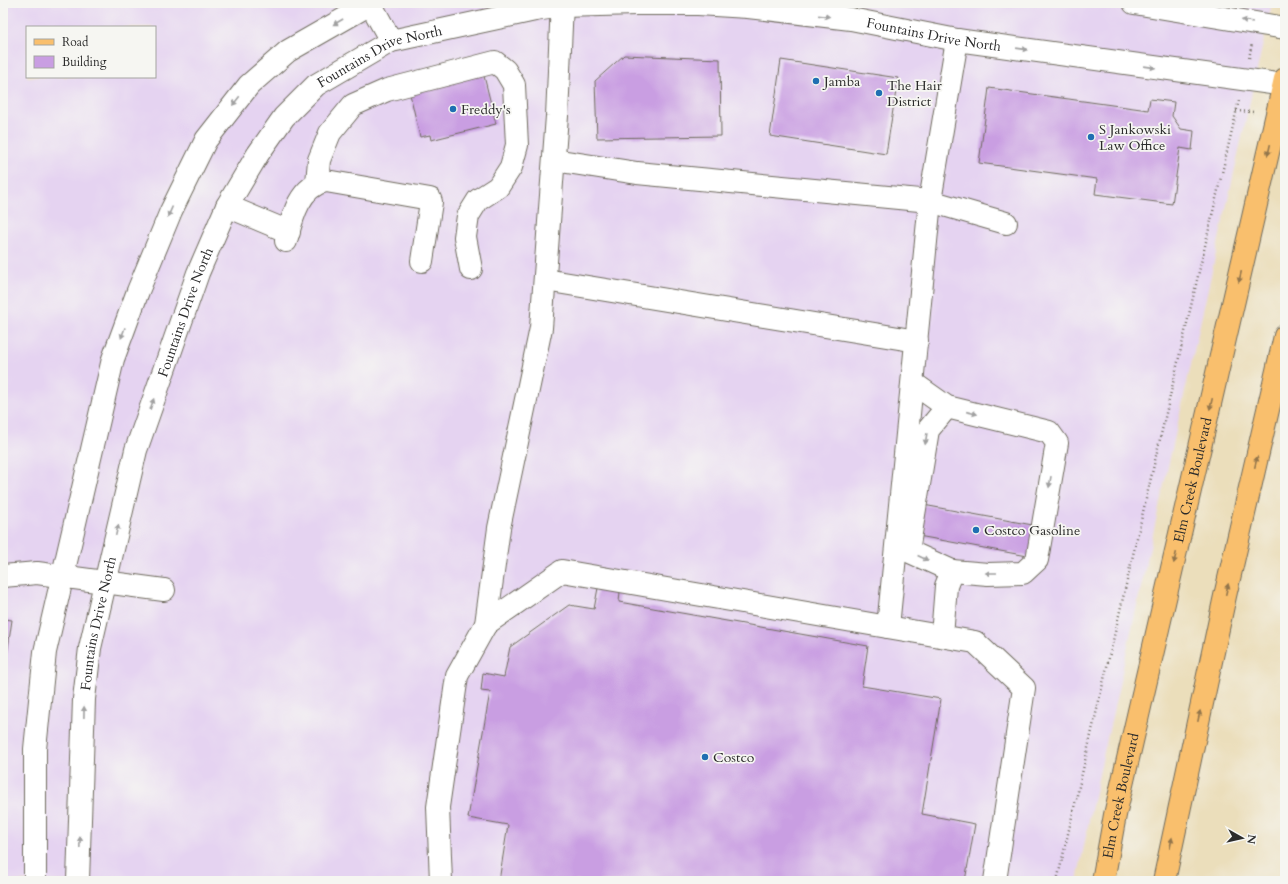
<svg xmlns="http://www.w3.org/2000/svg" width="1288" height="884" viewBox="0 0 1288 884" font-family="Cardo,serif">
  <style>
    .built { fill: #e5d3f1; fill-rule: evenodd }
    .building { fill: #c99ee2 }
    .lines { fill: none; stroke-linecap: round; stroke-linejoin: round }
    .minor-casing { stroke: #6e6a5d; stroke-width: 24 }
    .major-casing { stroke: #6e6a5d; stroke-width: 24 }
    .path { stroke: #6e6a5d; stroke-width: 2.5; stroke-dasharray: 1 3; stroke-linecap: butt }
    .minor { stroke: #fff; stroke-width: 22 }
    .major { stroke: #f9bf6d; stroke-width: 22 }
    .oneway { fill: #a0a0a0 }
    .oneway2 { fill: #92754c }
    .poi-dot { fill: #1f6fb2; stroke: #f6f6f2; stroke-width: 1.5 }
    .labels { text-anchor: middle; stroke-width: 3.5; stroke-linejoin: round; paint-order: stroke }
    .street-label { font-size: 14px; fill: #2b2b2b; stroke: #f6f6f2 }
    .poi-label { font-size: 14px; fill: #2b2b2b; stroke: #f6f6f2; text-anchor: start }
  </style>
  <rect width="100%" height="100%" fill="#f6f6f2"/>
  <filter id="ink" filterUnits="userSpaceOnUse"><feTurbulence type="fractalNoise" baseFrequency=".025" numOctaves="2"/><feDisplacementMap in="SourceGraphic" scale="8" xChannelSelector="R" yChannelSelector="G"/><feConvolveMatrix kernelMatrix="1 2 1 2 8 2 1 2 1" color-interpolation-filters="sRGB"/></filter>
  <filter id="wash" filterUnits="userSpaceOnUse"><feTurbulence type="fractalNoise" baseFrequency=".012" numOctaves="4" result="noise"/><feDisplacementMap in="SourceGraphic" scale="16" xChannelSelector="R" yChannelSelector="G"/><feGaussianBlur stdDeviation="0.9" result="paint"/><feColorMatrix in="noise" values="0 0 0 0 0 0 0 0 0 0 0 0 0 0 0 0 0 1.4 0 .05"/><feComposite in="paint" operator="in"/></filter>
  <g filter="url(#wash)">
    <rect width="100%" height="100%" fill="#ebdebb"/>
    <path class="built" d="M3,3H1272L1091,810L1077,881H3ZM27,27H155V77H27Z"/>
    <g id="blocks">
      <path class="building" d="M624,55L720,59L721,136L597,138L595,81Z
        M781,60L898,78L886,154L770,136Z
        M483,72L496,124L431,140L430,135L420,137L410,94Z
        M989,88L1148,110L1150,99L1174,102L1172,116L1181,129L1194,131L1192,150L1180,148L1172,204L1095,194L1097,179L979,163Z
        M918,504L1038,526L1033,557L913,535Z
        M598,588L620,592L619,602L868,646L862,686L941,699L922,814L975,824L965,881H499L508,825L468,818L490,692L481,691L483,673L504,677L510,647L569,605L594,609Z
        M3,619L12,620L4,675H3Z"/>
    </g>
  </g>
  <g filter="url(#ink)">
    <use href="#blocks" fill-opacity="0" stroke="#6e6a5d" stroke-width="1"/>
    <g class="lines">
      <g class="minor-casing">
        <g id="minor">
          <path d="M370,3L391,41"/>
          <path d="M1134,3L1285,28"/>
          <path d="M957,40L930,201L1006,223"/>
          <path d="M554,160L637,173L930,201L888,627"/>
          <path d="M317,183L319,160L330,133L353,105L387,90L495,62L505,70L514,85L517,145L511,167L498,187L478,200L468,216L465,237L471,269"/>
          <path d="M227,206L289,232"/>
          <path d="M286,241C292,218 299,186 326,181L430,199L431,202L422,261"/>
          <path d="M545,280L917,341"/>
          <path d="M913,383L947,407L1049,432L1057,443L1037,560L1023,573L988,574L952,571L946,586L942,636"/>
          <path d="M947,407L928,430L908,551L952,571"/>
          <path d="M3,576L37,573L164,590"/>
          <path d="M486,624L562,571L975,642L1024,688L995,881"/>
          <path d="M35,881V749L45,652L113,359L138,291L171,211L206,140L249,85L288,51L372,3"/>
          <path id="s1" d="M78,881L84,699L90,648L136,450L198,273L227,206L258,154L284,117L316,85L391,41L535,10L562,6L637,4H698L748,7L851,19L957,40L1285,85"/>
          <path d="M441,881L438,807L457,676L486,624L499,528L541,328L557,116L562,3"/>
        </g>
      </g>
      <g class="major-casing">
        <g id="major">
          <path id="s2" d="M1103,881L1115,815L1285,79"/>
          <path d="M1164,881L1225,596L1285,336"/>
        </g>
      </g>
      <path class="path" d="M1249,58L1252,44
        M1236,111L1255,112
        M1057,881L1239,100"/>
      <use href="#minor" class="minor"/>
      <use href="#major" class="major"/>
    </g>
    <defs><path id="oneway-solid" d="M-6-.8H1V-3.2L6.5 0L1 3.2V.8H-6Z"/></defs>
    <g class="oneway">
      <use href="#oneway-solid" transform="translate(824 16) rotate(7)"/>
      <use href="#oneway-solid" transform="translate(1247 21) rotate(-171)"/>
      <use href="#oneway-solid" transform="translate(338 22) rotate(150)"/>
      <use href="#oneway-solid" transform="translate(1022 49) rotate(8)"/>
      <use href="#oneway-solid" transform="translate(1150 67) rotate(8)"/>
      <use href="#oneway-solid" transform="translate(236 101) rotate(128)"/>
      <use href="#oneway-solid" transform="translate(170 212) rotate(114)"/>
      <use href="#oneway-solid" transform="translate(123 333) rotate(110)"/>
      <use href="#oneway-solid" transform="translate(152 404) rotate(-71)"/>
      <use href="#oneway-solid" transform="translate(972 413) rotate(13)"/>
      <use href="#oneway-solid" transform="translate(926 439) rotate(99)"/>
      <use href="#oneway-solid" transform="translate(1050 482) rotate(100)"/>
      <use href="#oneway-solid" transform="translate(117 530) rotate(-77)"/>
      <use href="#oneway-solid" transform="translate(923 558) rotate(25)"/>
      <use href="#oneway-solid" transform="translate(991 573) rotate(180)"/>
      <use href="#oneway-solid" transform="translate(84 712) rotate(-89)"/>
      <use href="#oneway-solid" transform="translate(80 842) rotate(-88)"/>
    </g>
    <g class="oneway2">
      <use href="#oneway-solid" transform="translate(1269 150) rotate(103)"/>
      <use href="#oneway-solid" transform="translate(1240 277) rotate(103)"/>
      <use href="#oneway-solid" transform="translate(1211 404) rotate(103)"/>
      <use href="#oneway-solid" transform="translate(1256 462) rotate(-77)"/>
      <use href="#oneway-solid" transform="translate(1175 558) rotate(103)"/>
      <use href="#oneway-solid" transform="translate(1227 589) rotate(-77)"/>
      <use href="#oneway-solid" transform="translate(1199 716) rotate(-78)"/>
      <use href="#oneway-solid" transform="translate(1171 843) rotate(-79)"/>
    </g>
  </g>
  <g class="poi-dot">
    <circle cx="816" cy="81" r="4"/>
    <circle cx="879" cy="93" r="4"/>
    <circle cx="453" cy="109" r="4"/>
    <circle cx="1091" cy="137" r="4"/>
    <circle cx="976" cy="530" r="4"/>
    <circle cx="705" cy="757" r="4"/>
  </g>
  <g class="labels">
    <g class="street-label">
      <text dy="5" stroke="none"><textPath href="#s1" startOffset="1484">Fountains Drive North</textPath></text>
      <text dy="5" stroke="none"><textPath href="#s1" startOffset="919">Fountains Drive North</textPath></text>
      <text dy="5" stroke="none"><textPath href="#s1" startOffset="583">Fountains Drive North</textPath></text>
      <text dy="5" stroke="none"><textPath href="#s2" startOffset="411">Elm Creek Boulevard</textPath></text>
      <text dy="5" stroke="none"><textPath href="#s1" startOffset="259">Fountains Drive North</textPath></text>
      <text dy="5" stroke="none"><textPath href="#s2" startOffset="87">Elm Creek Boulevard</textPath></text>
    </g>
    <g class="poi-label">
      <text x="824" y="86">Jamba</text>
      <text x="887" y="90">The Hair<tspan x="887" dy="16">District</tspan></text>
      <text x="461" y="114">Freddy's</text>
      <text x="1099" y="134">S Jankowski<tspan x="1099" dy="16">Law Office</tspan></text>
      <text x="984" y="535">Costco Gasoline</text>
      <text x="713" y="762">Costco</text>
    </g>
  </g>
  <rect width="1288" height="884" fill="none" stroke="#f6f6f2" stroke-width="16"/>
  <rect x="26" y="26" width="130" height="52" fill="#f6f6f2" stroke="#a5a5a2"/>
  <rect x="34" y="39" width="20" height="6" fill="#f9bf6d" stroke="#a5a5a2"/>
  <text x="62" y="46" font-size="12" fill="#2b2b2b">Road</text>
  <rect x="34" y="56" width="20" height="12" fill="#c99ee2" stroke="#a5a5a2"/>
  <text x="62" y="66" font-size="12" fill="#2b2b2b">Building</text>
  <g transform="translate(1242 838) rotate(98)" stroke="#f6f6f2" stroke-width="3" paint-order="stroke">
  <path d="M0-3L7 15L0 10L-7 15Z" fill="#2b2b2b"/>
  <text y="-6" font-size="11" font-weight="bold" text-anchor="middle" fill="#2b2b2b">N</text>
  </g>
</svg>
